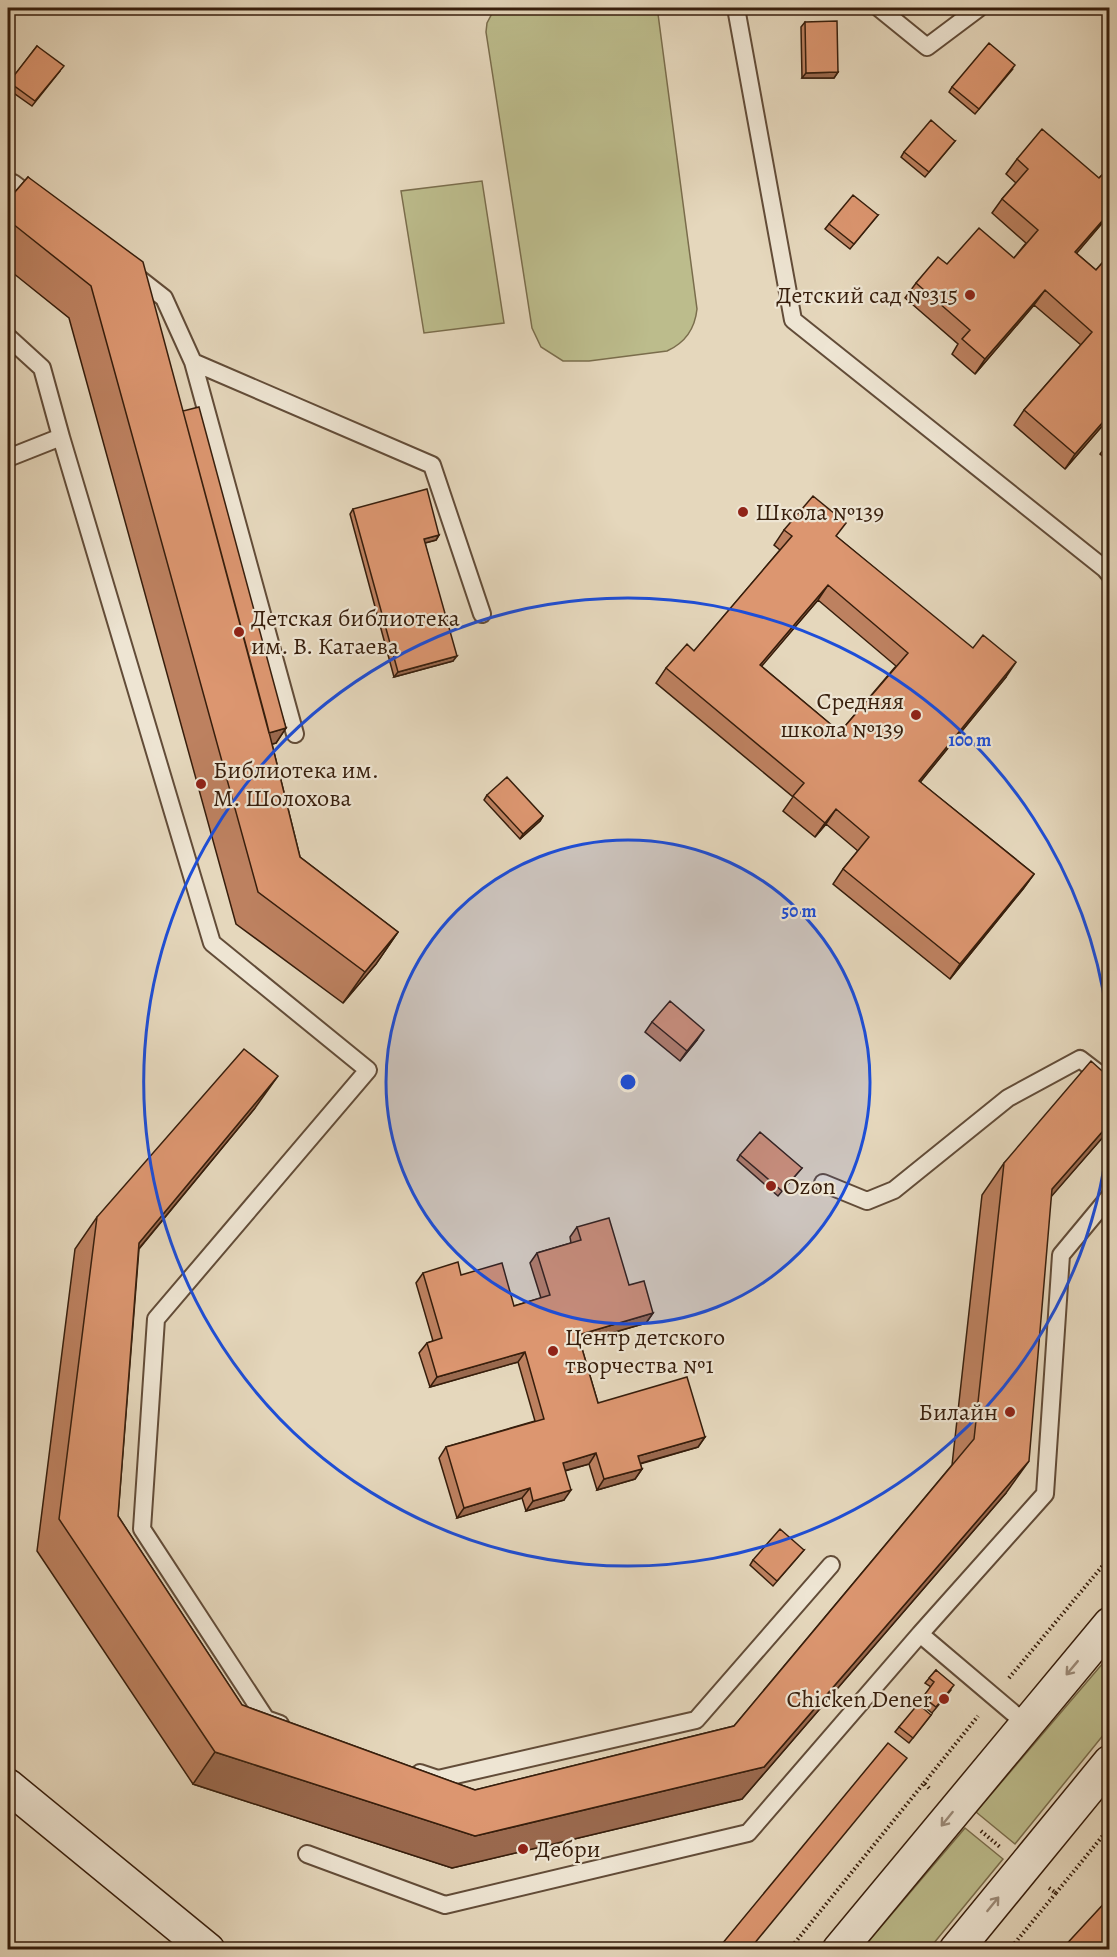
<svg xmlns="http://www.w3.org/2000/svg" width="1117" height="1957" viewBox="0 0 1117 1957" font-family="Alegreya,serif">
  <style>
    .green { fill: #bcbc8c; stroke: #7a6d4c; stroke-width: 1.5 }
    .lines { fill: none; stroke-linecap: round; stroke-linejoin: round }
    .service-casing { stroke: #624c38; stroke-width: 20 }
    .secondary-casing { stroke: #371e0c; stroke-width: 36 }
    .path { stroke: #371e0c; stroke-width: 4; stroke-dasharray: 1.5 3; stroke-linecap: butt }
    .service { stroke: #eee5d3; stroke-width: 16 }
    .secondary { stroke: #eee5d3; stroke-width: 33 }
    .wall { fill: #bd8160; stroke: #371e0c; stroke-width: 1.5; fill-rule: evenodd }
    .shaded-wall { fill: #9a694e; stroke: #371e0c; stroke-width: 1.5 }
    .building { fill: #dc9670; stroke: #371e0c; stroke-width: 1.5; fill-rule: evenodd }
    .oneway { stroke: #9c8b79 }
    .ring { fill: none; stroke: #1d4ed8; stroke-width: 3 }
    .poi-dot { fill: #8f2418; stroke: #eee5d3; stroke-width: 2 }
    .labels { text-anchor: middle; stroke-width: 4.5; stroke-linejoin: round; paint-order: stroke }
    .poi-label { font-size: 24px; fill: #371e0c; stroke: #eee5d3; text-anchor: start }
    .centre { fill: #1d4ed8; stroke: #eee5d3; stroke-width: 3 }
    .ring-label { font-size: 18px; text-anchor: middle; font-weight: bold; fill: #1d4ed8; stroke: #eee5d3; stroke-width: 4.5; stroke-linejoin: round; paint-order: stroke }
  </style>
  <rect width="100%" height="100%" fill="#e5d7bc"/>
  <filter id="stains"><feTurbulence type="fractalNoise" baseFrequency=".00333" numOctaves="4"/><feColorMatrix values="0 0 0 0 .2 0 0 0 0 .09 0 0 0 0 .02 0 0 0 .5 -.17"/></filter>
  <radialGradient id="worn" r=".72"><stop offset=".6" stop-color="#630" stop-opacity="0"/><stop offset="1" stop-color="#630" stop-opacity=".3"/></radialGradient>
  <path class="green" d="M495,8H654L658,14L697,309C695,328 685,343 667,351L589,361H563L541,347L532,328L486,32L487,23Z
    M482,181L504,323L424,333L401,191Z
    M1109,1656V1728L1015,1844L976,1812Z
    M965,1828L1003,1859L929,1949H862Z"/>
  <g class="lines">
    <g class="service-casing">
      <path id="service" d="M736,8L793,320L1105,569L1110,575
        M879,8L927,47L979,8
        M8,189L13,183L37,201
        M132,273L164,298L193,362L295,734
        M8,337L42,368L61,437L8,458
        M193,362L432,465L482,614
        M61,437L212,943L368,1070L156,1319L142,1529L266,1719L280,1724
        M823,1183L867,1201L894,1190L1008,1098L1080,1059L1110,1082
        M1025,1723L920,1634L1045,1494L1061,1255L1110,1196
        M420,1773L438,1779L696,1720L831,1565
        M307,1854L445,1905L748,1833L920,1634"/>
    </g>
    <g class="secondary-casing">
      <path id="secondary" d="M8,1786L208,1950
        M839,1950L1110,1624
        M956,1950L1110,1762"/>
    </g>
    <path class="path" d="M1009,1678L1110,1557
      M924,1783L978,1716
      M981,1831L1000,1847
      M1056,1893L1110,1827
      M789,1950L924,1783L931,1790
      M1009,1950L1056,1893L1049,1888"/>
    <use href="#service" class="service"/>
    <use href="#secondary" class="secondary"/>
  </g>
  <path class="wall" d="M805,22L838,72L834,78H802L801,27Z
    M37,46L60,71L32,106L8,89V84Z
    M1012,70L975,114L949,92L952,87Z
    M955,141L925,177L901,157L904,152Z
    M1017,159L1099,178L1110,167V214L1076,253L1096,270L1110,254V417L1065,469L1014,425L1024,410L1081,345L1034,305L975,374L952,354L958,344L905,298L916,283L947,264L1014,258L1026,243L992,213L1002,199L1016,183L1006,174Z
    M28,177L183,411L286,728L276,743L272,744L300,857L398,932L376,964L343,1003L236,924L69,318L8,269V200Z
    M878,215L850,249L825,229L829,224Z
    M1110,441V462L1100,454Z
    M353,509L439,535L436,540L425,543L453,661L394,677L350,514Z
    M784,530L837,537L1006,677L920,782L1034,874L1023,889L950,979L833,884L843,869L858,851L826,824L815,837L783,811L793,797L656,683L666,668L694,651L780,550L774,545ZM818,600L896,666L840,732L761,666Z
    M487,795L543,816L540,821L520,839L484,800Z
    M652,1022L697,1040L680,1061L645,1032Z
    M1110,1078V1129L1051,1196L1006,1493L742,1799L452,1868L193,1784L37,1551L75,1249L97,1217L255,1108L139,1249L118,1516L242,1705L475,1790L734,1726L952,1465L982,1195L1004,1163Z
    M740,1155L802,1168L778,1196L737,1160Z
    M577,1227L653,1313L646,1323L580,1342L598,1403L705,1437L698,1447L640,1464L642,1469L635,1479L597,1490L589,1464L565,1471L564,1500L526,1511L522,1498L457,1518L439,1458L446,1447L535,1421L518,1362L430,1387L419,1353L427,1343L433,1341L416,1283L423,1273L461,1275L514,1306L541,1298L530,1263L537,1253L571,1243L570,1237Z
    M804,1550L773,1586L750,1565L753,1560Z
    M936,1670L951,1690L932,1713L919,1702L931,1687L925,1683Z
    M931,1715L909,1743L895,1732L899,1727Z"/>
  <path class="shaded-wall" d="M838,72L834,78H802L806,73Z
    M1110,212V214L1065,267L1075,252Z
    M1045,290L1034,305L975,374L985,359Z
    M1110,414V417L1065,469L1075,454Z
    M439,535L436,540L421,544L424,539Z
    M828,585L818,600L750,680L760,665Z
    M457,656L453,661L394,677L398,672Z
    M1016,662L1006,677L909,796L919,781Z
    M286,728L276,743L243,752L254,737Z
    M836,809L826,824L815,837L825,823Z
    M543,816L540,821L520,839L523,834Z
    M1034,874L1023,889L950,979L960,964Z
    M398,932L376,964L343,1003L365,972Z
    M704,1030L697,1040L680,1061L687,1051Z
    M278,1076L255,1108L117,1275L139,1243Z
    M1110,1123V1129L1030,1221L1052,1189Z
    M653,1313L646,1323L570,1345L578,1335Z
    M525,1352L518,1362L430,1387L437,1377Z
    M705,1437L698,1447L631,1466L638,1456Z
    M596,1453L589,1464L556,1473L563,1463Z
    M1029,1461L1006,1493L742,1799L452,1868L193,1784L215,1752L475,1836L764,1767Z
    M642,1469L635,1479L597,1490L604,1479Z
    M530,1488L522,1498L457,1518L464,1508Z
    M571,1490L564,1500L526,1511L533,1501Z"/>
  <path class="building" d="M837,21L838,72L806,73L805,22Z
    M989,43L1015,65L979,109L952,87Z
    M37,46L64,66L35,101L9,82Z
    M931,120L955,141L929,172L904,152Z
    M1042,129L1099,178L1110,167V212L1075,252L1096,270L1110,254V414L1075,454L1024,410L1092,332L1045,290L985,359L962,339L970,330L916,283L938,257L947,264L979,228L1014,258L1038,230L1002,199L1028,169L1017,159Z
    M28,177L143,262L266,720L300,857L398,932L365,972L258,892L91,286L8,220V200Z
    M853,195L878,215L854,244L829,224Z
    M199,407L286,728L269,733L183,411Z
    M1110,441V454L1103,448Z
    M427,489L439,535L424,539L457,656L398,672L353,509Z
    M813,496L846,523L836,536L973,648L983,635L1016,662L919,781L1034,874L960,964L843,869L869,837L836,809L825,823L793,796L804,783L666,668L687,644L694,651L792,536L784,530ZM828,585L908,653L840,732L760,665Z
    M507,777L543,816L523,834L487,795Z
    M670,1001L704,1030L687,1051L652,1022Z
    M244,1049L278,1076L139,1243L118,1516L242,1705L475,1790L734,1726L974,1439L1004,1163L1091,1061L1110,1078V1123L1052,1189L1029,1461L764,1767L475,1836L215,1752L59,1519L97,1217Z
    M760,1132L802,1168L782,1191L740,1155Z
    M609,1218L629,1285L644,1281L653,1313L578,1335L598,1403L687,1377L705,1437L638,1456L642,1469L604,1479L596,1453L563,1463L571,1490L533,1501L530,1488L464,1508L446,1447L544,1419L525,1352L437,1377L427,1343L442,1338L423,1273L458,1262L461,1275L502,1263L514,1306L550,1295L537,1253L581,1240L577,1227Z
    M780,1529L804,1550L777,1581L753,1560Z
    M936,1670L954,1685L936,1707L923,1697L934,1682L929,1678Z
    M918,1704L931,1715L913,1738L899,1727Z
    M888,1743L907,1758L749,1950H717Z
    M1110,1897V1950H1061Z"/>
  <defs><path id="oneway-shaft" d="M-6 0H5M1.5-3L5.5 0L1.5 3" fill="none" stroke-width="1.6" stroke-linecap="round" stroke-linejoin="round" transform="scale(1.5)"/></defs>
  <g class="oneway">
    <use href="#oneway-shaft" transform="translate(1072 1668) rotate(130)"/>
    <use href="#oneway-shaft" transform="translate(947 1819) rotate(129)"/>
    <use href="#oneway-shaft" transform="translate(993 1904) rotate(-51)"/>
  </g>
  <circle cx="628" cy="1082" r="242" fill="#1d4ed8" fill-opacity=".12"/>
  <g class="ring">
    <circle cx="628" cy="1082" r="242"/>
    <path d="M1109 1133A484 484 0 1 1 1109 1031"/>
  </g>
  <g class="poi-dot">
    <circle cx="970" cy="295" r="6"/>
    <circle cx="743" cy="512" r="6"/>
    <circle cx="239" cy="632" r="6"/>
    <circle cx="916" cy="715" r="6"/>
    <circle cx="201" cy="784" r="6"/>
    <circle cx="771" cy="1186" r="6"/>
    <circle cx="553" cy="1351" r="6"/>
    <circle cx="1010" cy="1412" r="6"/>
    <circle cx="944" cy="1699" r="6"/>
    <circle cx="523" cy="1849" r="6"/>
  </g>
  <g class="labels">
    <g class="poi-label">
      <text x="958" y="303" text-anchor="end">Детский сад №315</text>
      <text x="755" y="520">Школа №139</text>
      <text x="251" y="626">Детская библиотека<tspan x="251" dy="28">им. В. Катаева</tspan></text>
      <text x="904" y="709" text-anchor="end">Средняя<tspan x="904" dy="28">школа №139</tspan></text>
      <text x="213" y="778">Библиотека им.<tspan x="213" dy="28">М. Шолохова</tspan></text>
      <text x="783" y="1194">Ozon</text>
      <text x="565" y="1345">Центр детского<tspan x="565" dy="28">творчества №1</tspan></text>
      <text x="998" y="1420" text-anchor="end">Билайн</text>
      <text x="932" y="1707" text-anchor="end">Chicken Dener</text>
      <text x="535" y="1857">Дебри</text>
    </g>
  </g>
  <circle cx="628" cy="1082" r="9" class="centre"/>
  <g class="ring-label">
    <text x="970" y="746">100 m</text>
    <text x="799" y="917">50 m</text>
  </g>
  <rect width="1117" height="1957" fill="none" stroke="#e5d7bc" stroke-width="30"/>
  <rect x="9" y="9" width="1099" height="1939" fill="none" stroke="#371e0c" stroke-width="3"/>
  <rect x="15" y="15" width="1087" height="1927" fill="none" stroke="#371e0c" stroke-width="1.5"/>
  <rect width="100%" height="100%" filter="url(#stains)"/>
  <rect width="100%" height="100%" fill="url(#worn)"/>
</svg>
